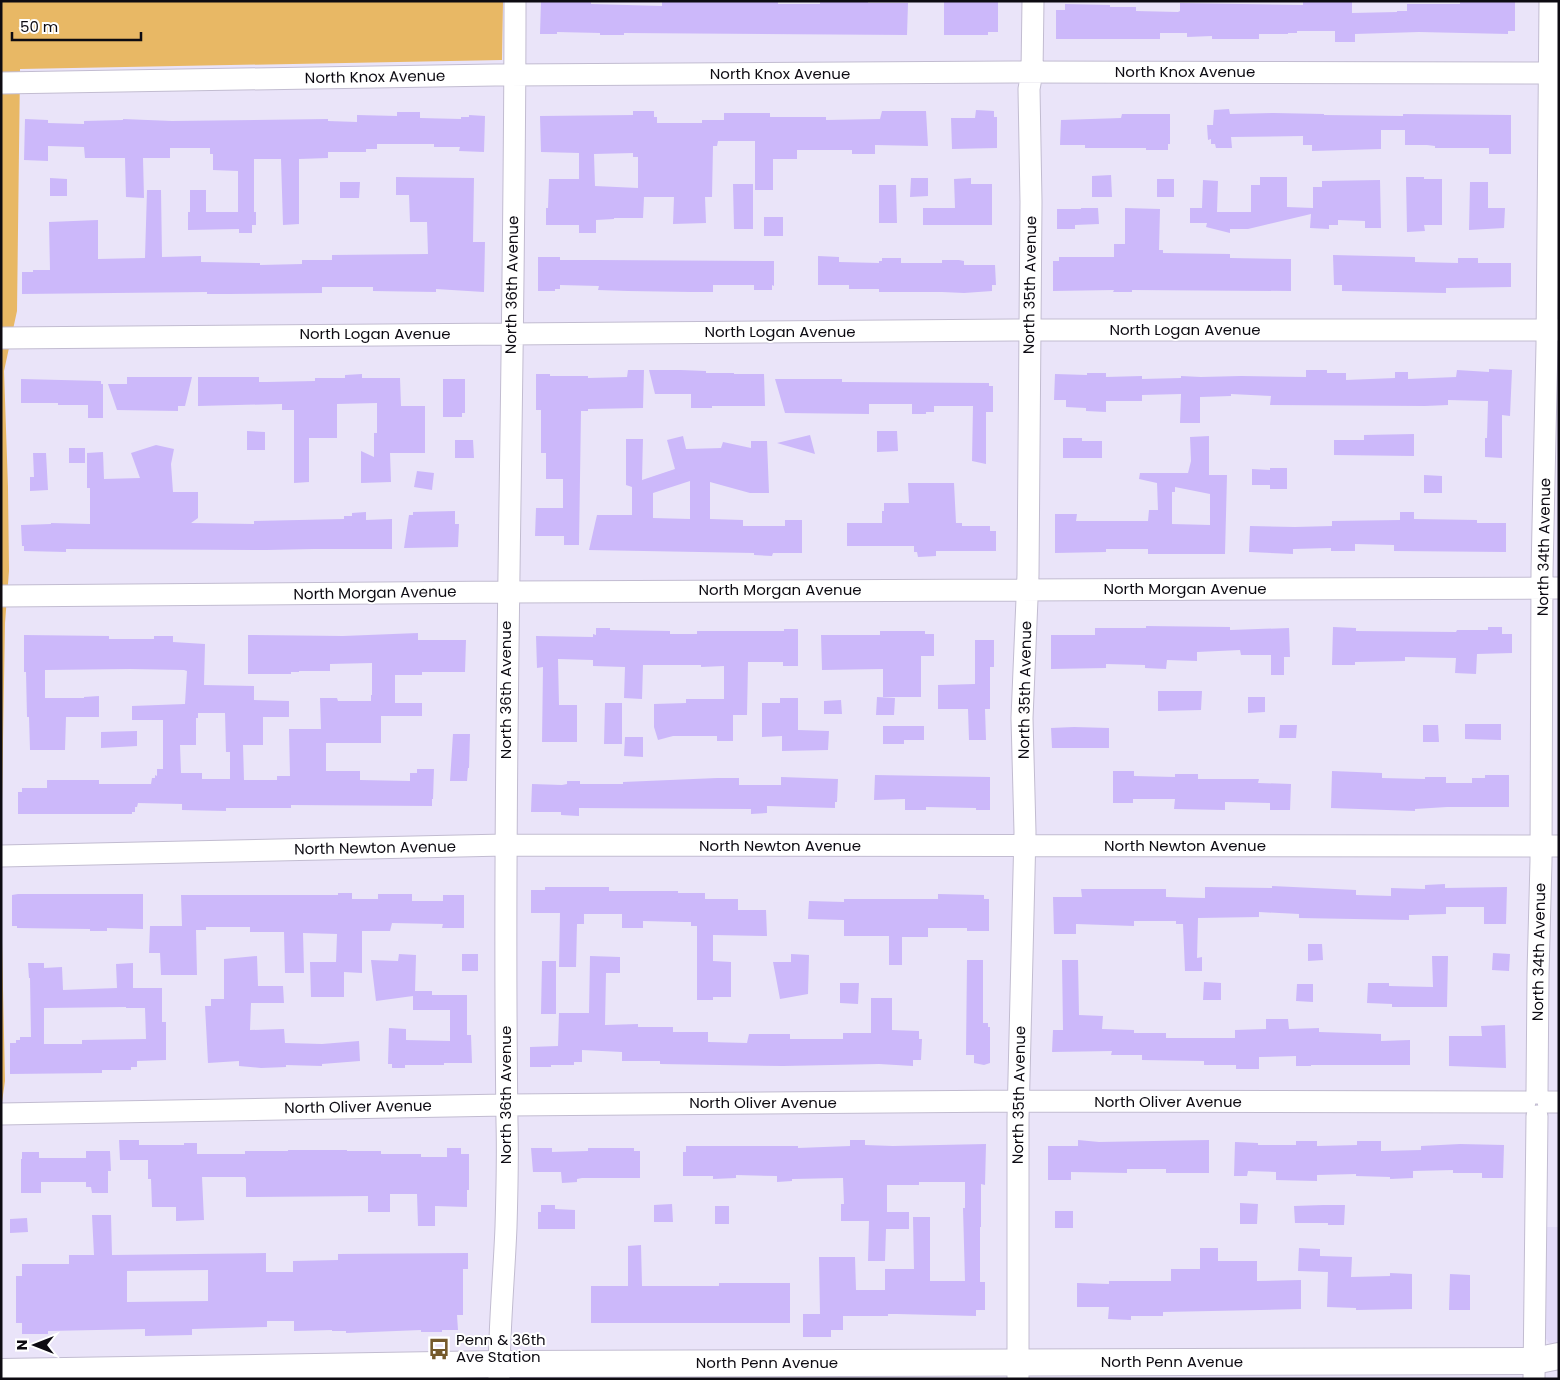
<svg xmlns="http://www.w3.org/2000/svg" width="1560" height="1380" viewBox="0 0 1560 1380" font-family="Poppins,sans-serif">
  <style>
    .built { fill: #e2daf7 }
    .green { fill: #e8b865 }
    .building { fill: #ccb8fa; fill-rule: evenodd }
    .lines { fill: none; stroke-linecap: round; stroke-linejoin: round }
    .minor-casing { stroke: #c2bcd1; stroke-width: 23 }
    .major-casing { stroke: #c2bcd1; stroke-width: 28 }
    .minor { stroke: #fff; stroke-width: 21 }
    .major { stroke: #fff; stroke-width: 26 }
    .labels { text-anchor: middle; stroke-width: 4; stroke-linejoin: round; paint-order: stroke }
    .street-label { font-size: 15px; fill: #0d0b12; stroke: #fff }
    .poi-label { font-size: 15px; fill: #0d0b12; stroke: #fff; text-anchor: start }
  </style>
  <rect width="100%" height="100%" fill="#eae4f9"/>
  <path class="built" d="M1545,1227H1559V1346L1549,1343L1544,1336Z"/>
  <path class="green" d="M1,1H503L502,60L20,69L17,311L4,371L8,487L9,571L5,623L1,859Z
    M1,896L5,1081L1,1109Z"/>
  <path class="building" d="M541,1H591V4L662,6V1H778V4H820V2L823,1H868V3H908L907,35L624,33V35H600V33L557,32V34H540Z
    M944,1H998V32H988V35H944Z
    M1303,1H1352V13L1397,12V11H1407V4H1460V2L1515,1V31H1508V34L1419,32L1355,34V42H1335V31H1297V33H1288V34H1259V39H1212V36L1187,37V33H1160V39H1056V10H1065V4L1110,5V7H1136V11L1178,12L1180,11V3L1303,5Z
    M1229,109L1230,114L1274,113L1324,114V115L1403,116V114L1511,115V154H1489V148H1435V146L1427,145H1405V130H1381V149L1312,151V145H1303V136L1231,137L1232,148H1216L1215,144H1211V139L1208,140L1207,125H1213L1214,110Z
    M976,110L994,111V117H997V148L952,149L951,118H975Z
    M633,111H654V117H657V123H702V120H724V113H770V117H826V120L880,119L882,111H926L928,146L875,145V154H852V150H797V159H773V190H755V141H718L717,146H713L712,197H705L706,223L673,224L674,197H644L643,218H614V219L596,220V233H579V225H546V208H548L549,179H579V153L541,152L540,116L633,115ZM633,153V157H638V188L595,186L594,154Z
    M397,112H420V118L461,119V117H469V115L485,116L484,152L459,151L460,147H434V144H377V149H366V152H328V158L299,159V224L283,225L281,159H254V212H256V225H252V233H239V229L188,230V212H190V190H206V212H238V171L213,170V154H210V148H170V158H143L144,198L126,197L125,158H85L84,147L48,146V161L24,160L25,119L48,120V123L84,124V121L123,120V119L172,121L328,119V121L357,122V115L397,116Z
    M1122,114H1170V144H1168V150H1146V148H1085V145H1060L1061,120L1121,118Z
    M1111,175L1112,197H1092V176Z
    M396,177L474,178L473,242H485L484,292L436,289V292L373,291V287H322V293L228,294H207V292L22,294V272H33V270H50L49,222L98,220V259L145,258L147,190H161L162,257L201,256V262L260,263V265L302,264V260H332V255L428,254L427,222H410L409,195H396Z
    M1260,177H1287V207L1313,208V187H1322V181L1380,180L1381,228H1365V221L1338,220V225H1329V229L1310,228L1311,214L1248,229H1230V233L1206,227L1207,223H1190V208H1202L1203,180L1218,181L1217,212H1251V185H1260Z
    M1406,177H1424V179H1442V225H1424L1425,231L1407,232Z
    M50,178L67,179V196H50Z
    M911,178H928V196L910,197Z
    M971,178V184H992V225H923V208H955L954,179Z
    M1157,179H1174V197H1157Z
    M340,182H360L359,198H340Z
    M1470,182H1488V208H1505L1504,228L1469,230Z
    M733,184H753V229H734Z
    M879,185H896L897,223H879Z
    M1081,208H1098L1099,224L1075,225V229H1057V209H1081Z
    M1125,208L1160,209L1159,250H1163V253L1230,254V258L1291,259V291L1132,290V292H1113L1114,290L1053,291V261H1059V257H1114V244H1125Z
    M764,217H783V236H764Z
    M1333,255L1415,257V262L1458,263V258H1478V263H1511V287L1446,288V293L1342,291V285H1334Z
    M818,256L839,257V262L879,263V261H882V258H901V263H942V260H959L964,261V265H995L996,285H992V291L964,293L942,292H879V289H849V285H818Z
    M538,257H560V260H599L774,261V286L772,285V290H754V285H713V292H691L628,291L598,290L599,286L560,285V289H555V291H538Z
    M1489,369L1512,370L1510,416L1502,415V458L1485,457V438H1487L1488,401L1448,400V405L1425,406L1270,405L1271,396L1231,394V396L1200,397V423H1180L1181,394L1142,395V401H1106V412L1086,411V408L1066,407V400H1054L1055,374L1087,375V373H1106V377L1142,376V379L1181,378V376L1201,377L1241,376L1306,377V370H1327V373H1346V380L1395,378V372H1408V379L1456,377L1457,370L1489,372Z
    M628,370H644L643,408L588,409V411H581L579,545H564V536H535L536,508H563V479H546V453H541V410H536V374H550V376H588V378L627,377Z
    M649,370H681L706,371V373H734V374H764L765,406H712V408H691V394H655Z
    M362,374V378H400L401,406H425V453H390L391,482L361,483V451L374,457V433H377V403L337,404V438H309V482L294,483V410H282V404L198,406V377H259V382H267L315,381V378H345V375Z
    M127,377H192L185,406H178V411L117,410L108,384H127Z
    M21,379L101,381V384H103V418H88V405H58V403H21Z
    M443,379H465V413H462V417H443Z
    M775,379H842V382L989,383V386H993V412H986V464L972,461L973,406H934V412H926V414H912V404H869V414L785,413Z
    M247,431L265,432V450H247Z
    M877,431H897L898,451L877,452Z
    M1414,434V456L1334,455V440H1364V435Z
    M810,435L815,454L777,443Z
    M683,436L686,449L721,448L723,442L751,448V441H767L769,493H750L710,482V519L743,520V526H785V520H802V553H773L772,556L754,555V553L589,550L597,515H632V487L626,485V439H643L642,480L675,469L667,440ZM690,481V519L653,518V493Z
    M1209,436V475H1227L1225,554H1148V549H1106V552L1055,553V514H1077L1076,521H1148L1149,510H1158L1157,483L1139,479L1140,473H1188L1191,461L1190,437ZM1175,487L1210,494V525L1172,524V492H1175Z
    M1063,438H1082V441H1102V458H1063Z
    M455,440H473L474,458H455Z
    M156,445L174,449L171,464L173,492H198V518L191,523L254,524V521L344,519V516H352V513L366,512V520L392,519V549H314L267,550L66,549V552L24,551V546H22L21,525L51,524V523L90,524V488H87V453L103,452L104,479L140,478L131,453Z
    M69,448H85V463H69Z
    M33,453H46L48,490L30,491V477H34Z
    M1270,468H1287V489H1270V485H1252V469L1270,470Z
    M417,471L434,473L432,490L414,487Z
    M1424,475L1442,476V493H1424Z
    M908,483H954L956,523H962V526H990V531H996V551H936V556L918,557L917,552H914V546H847V523H882V511H884V503H909Z
    M455,511V524H459L458,547L404,548L409,515H413V512Z
    M1400,512H1414V519L1477,520V523H1506V552L1394,551V545L1355,544V551H1331V548L1293,549V554L1249,552L1250,526L1295,527L1332,526V521L1400,520Z
    M1146,626L1230,627V630L1289,628L1290,657H1284V675H1271V655H1241L1240,650L1197,652V661L1167,660L1166,669L1145,668V665L1106,664V668L1051,669V635H1095V628H1146Z
    M1333,627L1356,628V631L1456,632L1457,630H1488V627H1502V634H1512V653L1477,654L1476,674L1455,673L1456,658L1405,657V661L1355,662V665H1332Z
    M596,628H610V630L670,631V634H697V631H784V629H798V666H783V662H748L747,715H733V741H717V736H673L658,740L654,727V704L686,703V699H724V666L701,667V665H643L642,699L624,698L625,667L593,666V660L558,659L559,705H577V742H542L543,667L537,668L536,636L593,637V634L596,635Z
    M880,631H925V634H934V656H921V697H883V669L822,670L821,635H880Z
    M418,633V640H466L465,672H422V675H395V703H422V716H381V743H326V771H360V780L410,781V773H417V769H434L433,799H432V806L291,805V808H226V811L182,810V804L138,803L137,807H135V812H132V814H18V792H22V788H47V780H99V784H151L152,778H155V775L157,776V769H163V720H132V706L185,704L187,671L184,670L130,669L45,670V698H84V697L99,696V717H66L65,750H30L29,717H27L26,672H24V635L109,636V639H154V636H173V642L205,644L204,685L254,686V700L289,701V717H263V745H243L244,780H277V776H290L289,729H321L320,698H337L338,701H371V695H372V663L330,664V671H299V672H291V674H248V635L343,636ZM198,713H225L226,752H230V779H202V773H181L180,745H196V718H198Z
    M975,640H994V667H990V709H985L986,740H969L968,709H938V685L975,684Z
    M1158,691H1202L1201,710L1158,711Z
    M877,697L895,698L894,715H876Z
    M1248,697H1265V712L1248,713Z
    M780,698H798V730L829,731L828,750L782,751V736L762,737V703H780Z
    M841,700L842,714H824V701Z
    M605,703H622V744H604Z
    M1465,724H1501V740L1465,739Z
    M1280,725H1297L1296,738H1279Z
    M1423,725H1438L1439,742H1423Z
    M883,726H924V740H904V744H883Z
    M1074,727L1109,728V748H1052L1051,728Z
    M137,731V746L101,748V732Z
    M453,734H470L469,768H468L467,781H450Z
    M625,737H643V757L624,756Z
    M1113,771H1134V776L1175,777V774H1198V779H1259L1258,783L1291,784L1290,810H1270V803L1225,802V810L1174,809L1175,799H1133V803H1113Z
    M1332,771L1382,773V778L1425,779V777H1446V783H1472V778H1485V775H1509V807H1447L1415,809V811L1331,808Z
    M875,775L990,777V810H976V808L926,807V810H905V799L874,800Z
    M781,777L838,779L837,802H835V808L767,806V813L751,814V809L579,808V816L561,815V812H531L532,784L562,785L567,784V781H580V784H623V782L717,778H739V785H781Z
    M1445,884V888L1507,887L1506,924H1484V907H1446V914L1409,915V920L1299,918V914L1259,912V917L1198,918L1197,958L1202,957V971H1185L1183,924H1176V921H1134V926L1076,924V934H1054L1053,897H1082L1081,889H1166V897L1205,898V887L1272,888V886L1356,890V895L1391,896V888L1425,889V885Z
    M545,887H609V891H678V893H705V899H738V910H766L767,936L713,935V961L731,962V997H713V1000H697V926H691V922H685L643,921V928H622V914H584V924H577L576,967H559L560,913H531V890H545Z
    M338,893H352V899H378V894H412V901H443V895H464V928H442L443,924L392,923L390,931H362V973L344,972V997H311L310,962H336L337,934L303,933L304,973H285L284,932H250V927H206V930H196L197,975H161L160,953H149L150,926H182L181,895H338Z
    M18,894H143V929L107,928V931H90V929L17,928V926H12V895Z
    M938,894L984,895V899H989V931H967V928H928V937H902V965H889V936H844V920L808,919L809,901L844,902V899H938Z
    M1308,944H1322L1323,960L1308,961Z
    M1493,953L1510,954L1509,971L1492,970Z
    M399,954L416,955L415,991H432V995H467V1035H471L472,1063H444V1065H405V1068H392V1064H388L389,1028L406,1029V1040L450,1041V1010H413V996L376,1001L371,960L398,961Z
    M462,954H478V971H462Z
    M791,954L809,955L808,994L780,999L773,962H791Z
    M257,956L258,986H283L284,1003H251L250,1030L284,1029L285,1043L322,1044L359,1041L360,1061L322,1064V1066L286,1065V1067L261,1068L239,1066V1061L208,1063L205,1006H211V999H224V959Z
    M590,956L620,957V973H606L605,1025L638,1024V1027H673V1032H708V1042L747,1043L749,1034H790V1039H843V1033H871V998H892V1030L919,1031V1039H922L921,1060H913V1066L879,1064L783,1066L660,1064V1061H622V1052L582,1050V1062H574V1065H551V1067H530V1047L558,1046L559,1013H589Z
    M1432,956H1448L1447,1007H1392V1004L1367,1003L1368,983H1389V986L1433,987Z
    M967,960H983V1023H988V1027H990V1063L984,1065L974,1063V1055H966Z
    M1062,960H1078L1079,1015L1103,1016L1102,1029L1134,1030V1033H1166V1038H1235V1030L1266,1029V1019H1288L1289,1029L1319,1028V1032L1381,1034V1041L1410,1040V1065H1311V1066H1296V1056L1259,1057V1069H1236V1065H1204V1061L1142,1060V1055H1111L1112,1051L1052,1052L1053,1030H1063Z
    M542,961H556V1014H541Z
    M28,963H44V968L62,967L63,990L117,988L116,964L133,963V988H162V1022H166V1060L137,1061V1067H131V1070H102V1073L10,1074V1043H16V1040H20V1037H31L30,978H29ZM126,1007V1008H145L146,1039L82,1040V1044H44V1008Z
    M1204,982L1221,983V1000H1203Z
    M840,983H859L858,1004L840,1003Z
    M1297,984H1313V1002L1296,1001Z
    M1505,1025L1506,1068L1449,1066V1036H1482L1481,1026Z
    M119,1140H139V1145H184V1143H197V1154H245V1151H288V1150H347V1151H381V1154H421V1157H447V1148H461V1154H469V1190H467V1207L435,1206V1226H418L417,1194H390V1212H368V1196L246,1197V1179L245,1177H202L204,1220L176,1221V1207H152L151,1179H148V1160H120Z
    M850,1140H865V1145L893,1146L986,1144L985,1185L981,1184V1227H980V1282H985V1310H976V1316L897,1314H888V1316H843V1330H831V1337H803V1314H820L819,1257H855L856,1290H885V1269H914L913,1217H930V1281H965L963,1208H965V1182H919V1185H887V1212H909V1229H886L885,1261H868L869,1221H841V1204H844L843,1178L792,1179V1181L777,1182V1176L736,1175V1178L713,1179V1176H683V1152H686V1146H798V1148L850,1146Z
    M1078,1140L1099,1142L1209,1140V1173H1166V1169H1127V1173L1071,1172V1180H1048V1146H1078Z
    M1296,1141H1317V1146L1357,1145V1141H1381V1151L1421,1150V1146L1460,1144L1504,1145L1503,1178H1482V1173H1453V1170L1413,1171V1178L1390,1179V1177L1356,1176V1174L1317,1175V1181L1276,1180V1172L1248,1171L1247,1176H1234L1235,1142L1258,1143V1145H1296Z
    M531,1148H552V1152L588,1151V1148H634V1151H640V1178H582L577,1179V1182L562,1183L561,1172H533Z
    M86,1151H110L111,1171H108V1193H92L91,1187H86V1182H41V1193H21V1159H22V1152H39V1158H86Z
    M1240,1203L1258,1204L1257,1224H1240Z
    M672,1204L673,1222H654V1205Z
    M541,1205H555V1209L575,1210V1229H538V1212H541Z
    M1323,1205H1345L1344,1225H1328V1223H1295L1294,1206Z
    M715,1206H729V1224H715Z
    M1055,1211H1073V1228H1055Z
    M92,1215H111L112,1255L266,1253V1272H293V1261L338,1260V1254L468,1253V1269H463V1315H457L458,1330H442V1332H421V1330L346,1333V1331H332V1330L294,1331V1321H267V1327L192,1329V1335L145,1336V1329L48,1331V1334H22V1323H16V1276H22V1264H69V1255H94ZM208,1270V1301L127,1302V1271Z
    M27,1218L28,1232L10,1233V1219Z
    M641,1245L642,1286H719V1283H790V1323H591V1286H628V1246Z
    M1200,1248H1218V1261H1257V1281L1301,1280V1309L1163,1312V1316H1131V1320L1108,1319L1109,1307H1077V1283L1109,1284V1281H1171V1269H1200Z
    M1299,1248L1320,1249V1256L1352,1257L1351,1277L1390,1276V1273L1412,1274V1309L1356,1310V1308L1327,1307L1328,1272L1298,1271Z
    M1450,1274L1470,1275V1310H1449Z"/>
  <g class="lines">
    <g class="minor-casing">
      <path id="minor" d="M1,83L495,75L1013,72L1559,73
        M1,338L1014,330H1559
        M1,596L507,592L1559,588
        M1,856L505,845L1559,846
        M1537,1093L1538,974L1541,861L1542,572L1547,344L1550,1
        M1548,1102H1559
        M1,1114L506,1105L1019,1101L1525,1102
        M499,1379C499,1328 504,1277 506,1227C507,1192 508,1157 507,1123C502,749 515,375 515,1
        M1018,1379V1119L1025,832L1022,718L1028,575L1031,202L1029,89L1032,72L1033,1
        M1534,1379L1537,1116"/>
    </g>
    <g class="major-casing">
      <path id="major" d="M1,1372L499,1364L1534,1361L1559,1356"/>
    </g>
    <use href="#minor" class="minor"/>
    <use href="#major" class="major"/>
  </g>
  <defs>
    <g id="bus-bare" transform="scale(1.725)"><path d="M-5-6H5V4H4V6H2V4H-2V6H-4V4H-5ZM-3.5-4V0h7V-4ZM-3.5 1.2v1.5H-2V1.2ZM2 1.2v1.5H3.5V1.2Z" fill="#755a2c" stroke="#fff" stroke-width="2.5" paint-order="stroke"/></g>
  </defs>
  <g fill-rule="evenodd">
    <use href="#bus-bare" x="439" y="1349"/>
  </g>
  <g class="labels">
    <g class="street-label">
      <text x="1185" y="77">North Knox Avenue</text>
      <text x="780" y="79">North Knox Avenue</text>
      <text transform="translate(375 77) rotate(-1)" y="5">North Knox Avenue</text>
      <text transform="translate(512 285) rotate(-89)" y="5">North 36th Avenue</text>
      <text transform="translate(1030 285) rotate(-89)" y="5">North 35th Avenue</text>
      <text x="1185" y="335">North Logan Avenue</text>
      <text x="780" y="337">North Logan Avenue</text>
      <text x="375" y="339">North Logan Avenue</text>
      <text transform="translate(1544 547) rotate(-89)" y="5">North 34th Avenue</text>
      <text x="1185" y="594">North Morgan Avenue</text>
      <text x="780" y="595">North Morgan Avenue</text>
      <text transform="translate(375 593) rotate(-1)" y="5">North Morgan Avenue</text>
      <text transform="translate(506 690) rotate(-90)" y="5">North 36th Avenue</text>
      <text transform="translate(1025 690) rotate(-89)" y="5">North 35th Avenue</text>
      <text x="780" y="851">North Newton Avenue</text>
      <text x="1185" y="851">North Newton Avenue</text>
      <text transform="translate(375 848) rotate(-1)" y="5">North Newton Avenue</text>
      <text transform="translate(1539 952) rotate(-89)" y="5">North 34th Avenue</text>
      <text transform="translate(506 1095) rotate(-90)" y="5">North 36th Avenue</text>
      <text transform="translate(1019 1095) rotate(-89)" y="5">North 35th Avenue</text>
      <text x="1168" y="1107">North Oliver Avenue</text>
      <text x="763" y="1108">North Oliver Avenue</text>
      <text transform="translate(358 1107) rotate(-1)" y="5">North Oliver Avenue</text>
      <text x="1172" y="1367">North Penn Avenue</text>
      <text x="767" y="1368">North Penn Avenue</text>
    </g>
    <g class="poi-label">
      <text x="456" y="1345">Penn &amp; 36th<tspan x="456" dy="17">Ave Station</tspan></text>
    </g>
  </g>
  <rect width="1560" height="1380" fill="none" stroke="#0d0b12" stroke-width="5"/>
  <g transform="translate(35 1345) rotate(270)" stroke="#ffffff" stroke-width="4" paint-order="stroke">
  <path d="M0-4L9 19L0 12L-9 19Z" fill="#0d0b12"/>
  <text y="-8" font-size="14" font-weight="bold" text-anchor="middle" fill="#0d0b12">N</text>
  </g>
  <path d="M12 32v8h129v-8" fill="none" stroke="#0d0b12" stroke-width="2.5"/>
  <text x="20" y="32" font-size="15" fill="#0d0b12" stroke="#ffffff" stroke-width="4" paint-order="stroke">50 m</text>
</svg>
